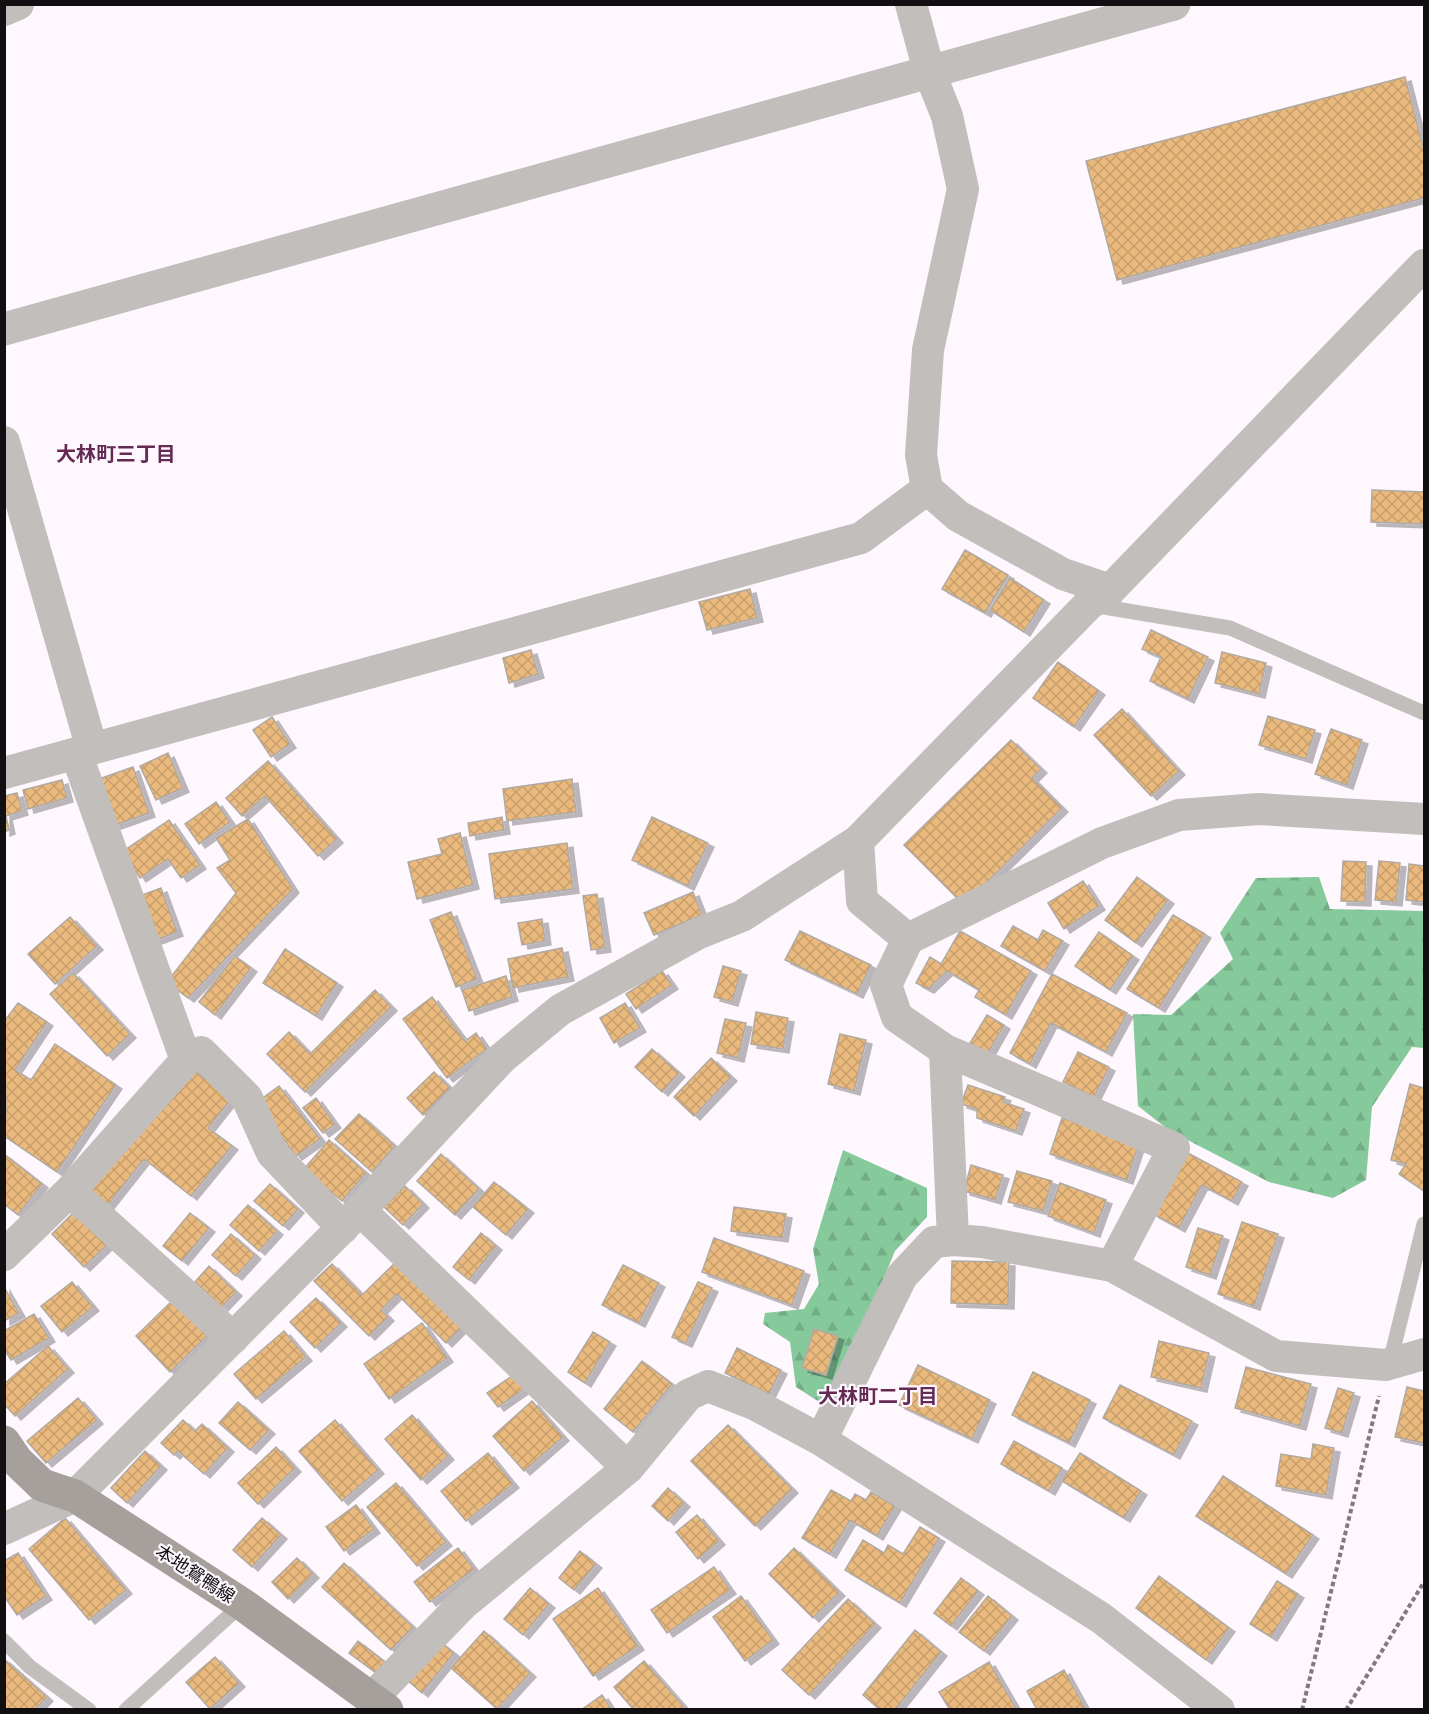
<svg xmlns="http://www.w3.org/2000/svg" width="1429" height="1714" viewBox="0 0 1429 1714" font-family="Manrope,'Noto Sans JP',sans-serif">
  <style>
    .forest { fill: url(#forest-firs) }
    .building { fill: url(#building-cross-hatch); stroke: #b0aaa4; stroke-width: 1.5; filter: url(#shadow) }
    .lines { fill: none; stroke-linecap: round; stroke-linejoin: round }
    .path { stroke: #7f7a7f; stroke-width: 4; stroke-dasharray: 4.5 3; stroke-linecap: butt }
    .service { stroke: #c1bebb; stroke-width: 15 }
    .minor { stroke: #c1bebb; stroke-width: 32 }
    .tertiary { stroke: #c1bebb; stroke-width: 33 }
    .secondary { stroke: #a6a09d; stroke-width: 33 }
    .labels { text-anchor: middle; stroke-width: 4.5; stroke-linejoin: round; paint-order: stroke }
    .street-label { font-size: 18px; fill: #110f11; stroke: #fef7fe }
    .neighbourhood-label { font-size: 20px; font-weight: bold; fill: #642a54; stroke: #fef7fe }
  </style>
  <defs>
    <pattern id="forest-firs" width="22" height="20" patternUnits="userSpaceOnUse" patternTransform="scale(1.5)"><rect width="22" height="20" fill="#86ca9c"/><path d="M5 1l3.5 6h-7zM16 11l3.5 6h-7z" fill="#73ac85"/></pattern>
    <pattern id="building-cross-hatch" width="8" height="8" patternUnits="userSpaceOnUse" patternTransform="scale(1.5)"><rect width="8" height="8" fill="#eab97d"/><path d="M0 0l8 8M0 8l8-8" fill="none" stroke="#c89e6b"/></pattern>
    <filter id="shadow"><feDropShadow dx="6" dy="4" stdDeviation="0" flood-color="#0004"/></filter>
  </defs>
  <rect width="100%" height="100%" fill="#fef7fe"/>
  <path class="forest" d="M1319,877L1330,909L1424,911V1048L1412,1047L1372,1107L1366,1180L1333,1198L1269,1182L1170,1131L1138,1106L1133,1014L1171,1015L1233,959L1220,933L1256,878Z
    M843,1150L927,1188V1217L895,1251L861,1334L824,1405L796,1387L790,1342L763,1324L765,1313L804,1309L819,1284L813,1249Z"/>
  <path class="building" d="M1405,77L1424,150V198L1117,280L1086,161Z
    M1372,490L1424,492V524L1371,522Z
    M965,550L1008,575L985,613L942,589Z
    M1010,578L1044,600L1024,632L990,610Z
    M750,589L757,618L707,630L699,602Z
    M1151,630L1208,657L1188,699L1150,681L1161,657L1142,649Z
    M531,650L538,674L509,683L503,658Z
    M1222,652L1266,663L1259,694L1215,683Z
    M1058,662L1099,691L1074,727L1033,698Z
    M1122,709L1179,771L1151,796L1094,735Z
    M1268,716L1315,730L1306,759L1259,745Z
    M272,717L290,744L271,757L253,730Z
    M1331,729L1362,740L1347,785L1315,774Z
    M1011,740L1041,769L1032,778L1062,808L964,905L904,845Z
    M168,753L183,788L156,800L140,766Z
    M268,761L337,839L318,856L265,796L242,816L226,798Z
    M133,767L149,813L115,825L99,779Z
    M572,779L576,812L507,821L503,789Z
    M62,780L67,798L28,809L23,790Z
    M17,793L22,811L6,816L9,830L4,832V796Z
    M216,802L230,822L199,844L185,824Z
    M502,817L504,830L470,836L468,823Z
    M652,817L708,843L688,886L632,860Z
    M248,819L293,889L188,998L167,982L236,893L217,868L230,860L216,838Z
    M169,820L200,865L181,878L168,859L140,878L122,852Z
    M460,833L473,885L417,899L408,862L442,854L438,839Z
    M567,843L573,889L495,899L489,854Z
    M1343,861L1366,862L1365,902L1341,901Z
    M1379,861L1400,863L1396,902L1375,900Z
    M1409,864L1424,866V902L1406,900Z
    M1137,877L1168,900L1136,943L1105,920Z
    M1083,881L1099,906L1064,929L1048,903Z
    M161,888L177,932L153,941L137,897Z
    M693,892L702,915L654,935L644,913Z
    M597,894L605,948L591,950L583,896Z
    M451,912L477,979L456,987L430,920Z
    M1173,915L1205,934L1159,1008L1127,989Z
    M70,917L97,946L55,984L28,954Z
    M542,919L545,941L522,945L518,923Z
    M1013,926L1038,940L1043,930L1063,941L1045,971L1001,946Z
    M800,931L871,965L857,994L785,960Z
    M960,931L1031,971L1006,1015L975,997L979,990L947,971L928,989L916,983L930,957L941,964Z
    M1099,932L1133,956L1110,990L1075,966Z
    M562,948L568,977L513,988L508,959Z
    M285,949L337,983L316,1016L263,983Z
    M235,956L251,968L215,1015L199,1002Z
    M723,966L741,971L732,1002L714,997Z
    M662,971L672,985L636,1009L626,994Z
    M73,973L130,1034L107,1056L50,994Z
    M1052,974L1127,1013L1106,1052L1051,1023L1030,1064L1010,1053Z
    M506,976L512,997L469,1011L462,990Z
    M375,990L391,1007L305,1092L267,1054L289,1032L310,1054Z
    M432,997L465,1041L476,1033L487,1049L447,1078L403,1019Z
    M18,1003L47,1022L15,1070L31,1080L55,1044L116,1085L57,1172L4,1136L6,1112L4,1018L6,1019Z
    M625,1003L640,1028L614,1043L600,1018Z
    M756,1012L788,1018L783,1049L751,1044Z
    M987,1015L1004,1025L988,1053L970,1043Z
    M725,1019L746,1023L738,1058L717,1053Z
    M840,1034L866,1040L854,1091L828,1084Z
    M652,1049L679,1073L662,1092L635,1067Z
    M1078,1052L1109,1067L1094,1097L1063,1082Z
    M711,1058L731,1077L694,1116L674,1097Z
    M189,1066L231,1099L208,1128L232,1146L191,1196L144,1159L107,1206L89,1192Z
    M434,1072L450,1088L423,1115L407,1098Z
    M1410,1084L1424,1088V1191L1399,1174L1406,1164L1391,1160Z
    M968,1085L1005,1097L1003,1102L1024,1109L1016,1131L977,1118V1109L961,1104Z
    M279,1086L320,1139L296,1156L256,1103Z
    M316,1098L335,1124L323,1133L303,1108Z
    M359,1114L395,1146L372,1172L335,1139Z
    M1062,1118L1139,1143L1127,1180L1050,1154Z
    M329,1140L366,1173L342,1201L304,1169Z
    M1186,1152L1242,1182L1232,1201L1202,1185L1179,1228L1153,1214Z
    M4,1154L42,1184L18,1215L4,1204Z
    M441,1154L479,1189L455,1215L417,1181Z
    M971,1165L1003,1175L995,1200L964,1191Z
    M1017,1171L1052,1181L1043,1211L1008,1202Z
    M494,1182L528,1209L506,1235L473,1207Z
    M1060,1183L1106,1200L1094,1233L1048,1216Z
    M270,1184L298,1209L283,1226L254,1201Z
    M405,1186L423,1204L403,1225L384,1207Z
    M248,1205L277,1231L259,1251L230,1225Z
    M734,1207L786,1214L782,1238L731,1231Z
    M75,1211L108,1244L84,1267L52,1234Z
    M190,1213L209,1228L182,1261L163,1246Z
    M1242,1222L1278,1234L1254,1306L1218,1294Z
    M1198,1228L1223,1236L1210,1275L1186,1267Z
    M481,1233L496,1246L469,1280L453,1267Z
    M231,1234L255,1255L236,1276L212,1255Z
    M714,1238L804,1271L792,1305L702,1272Z
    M397,1261L462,1327L446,1343L397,1294L381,1310L388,1317L369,1336L314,1281L332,1264L362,1295Z
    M952,1261L1009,1262L1008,1305L951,1303Z
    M623,1265L659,1283L639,1323L602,1305Z
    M209,1266L236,1292L222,1307L195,1282Z
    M72,1282L93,1307L62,1332L41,1306Z
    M698,1282L712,1288L686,1343L672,1337Z
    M4,1287L19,1313L4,1321Z
    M316,1298L341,1323L315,1348L290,1322Z
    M173,1300L207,1336L170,1372L136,1336Z
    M34,1314L49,1338L11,1360L4,1349V1331Z
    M422,1323L447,1358L389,1399L364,1364Z
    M814,1329L838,1336L826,1375L802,1368Z
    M284,1331L306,1357L256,1399L234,1374Z
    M593,1332L610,1342L585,1383L568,1372Z
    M1159,1341L1209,1353L1201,1388L1151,1377Z
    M48,1346L68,1369L15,1416L4,1404V1384Z
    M737,1348L781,1370L769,1394L725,1373Z
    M642,1361L672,1384L633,1432L604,1409Z
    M918,1365L990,1400L972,1439L899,1405Z
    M1246,1367L1311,1384L1300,1426L1235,1408Z
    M518,1372L528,1386L498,1407L487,1393Z
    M1033,1372L1090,1400L1069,1443L1012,1415Z
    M1120,1385L1192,1421L1174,1455L1103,1418Z
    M1407,1387L1424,1391V1443L1395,1437Z
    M1338,1388L1354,1393L1342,1433L1325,1428Z
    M78,1398L97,1420L46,1463L27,1441Z
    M532,1401L563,1437L524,1471L493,1436Z
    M238,1402L269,1430L250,1450L219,1423Z
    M412,1415L448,1456L421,1480L385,1439Z
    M183,1420L195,1431L202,1424L228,1448L204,1474L178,1451L174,1455L161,1443Z
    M335,1420L378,1470L342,1501L299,1451Z
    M728,1425L792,1489L755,1526L691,1461Z
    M1014,1441L1062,1468L1049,1491L1001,1464Z
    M1313,1444L1334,1448L1326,1495L1276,1486L1281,1454L1311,1459Z
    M276,1447L295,1468L258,1504L238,1483Z
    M145,1451L161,1466L127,1503L111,1488Z
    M488,1453L513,1484L466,1521L441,1491Z
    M1080,1453L1141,1491L1124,1518L1062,1481Z
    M1223,1476L1313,1535L1286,1574L1196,1516Z
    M396,1483L446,1542L417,1566L367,1507Z
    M668,1488L684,1503L668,1521L652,1506Z
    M831,1490L851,1501L855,1494L866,1500L871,1492L895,1506L877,1536L850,1520L830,1554L802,1538Z
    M356,1505L374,1529L344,1551L326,1527Z
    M697,1515L719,1541L698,1559L676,1532Z
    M65,1518L126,1590L89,1620L29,1549Z
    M262,1518L281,1535L252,1567L233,1550Z
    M920,1527L939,1538L900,1603L845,1570L863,1540L884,1553L888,1545L903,1554Z
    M458,1548L474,1569L430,1602L414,1582Z
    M794,1548L839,1592L813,1618L769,1574Z
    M580,1551L596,1564L574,1590L559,1578Z
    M18,1553L46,1596L17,1615L4,1596V1561Z
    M297,1558L313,1574L288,1599L272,1582Z
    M344,1563L413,1627L391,1650L322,1587Z
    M714,1567L730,1590L667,1633L651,1610Z
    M1159,1576L1229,1628L1206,1660L1136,1608Z
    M961,1578L978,1591L951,1626L934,1613Z
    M1277,1581L1298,1594L1271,1637L1250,1624Z
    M530,1588L549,1604L523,1635L504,1619Z
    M598,1588L638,1646L593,1676L553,1619Z
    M741,1596L773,1640L745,1661L713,1617Z
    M988,1596L1012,1616L984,1651L959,1632Z
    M848,1599L875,1624L809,1695L782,1670Z
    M915,1630L941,1652L895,1710H880L863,1695Z
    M484,1631L530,1673L497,1709L451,1668Z
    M358,1641L385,1662L376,1673L349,1653Z
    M439,1641L454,1653L422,1693L407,1680Z
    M215,1657L239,1683L210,1709L186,1682Z
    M4,1659L47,1697L35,1710H4Z
    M644,1661L686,1709V1710H634L614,1687Z
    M989,1662L1017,1710H950L939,1692Z
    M1064,1670L1085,1708L1037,1710L1027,1691Z
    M602,1695L612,1710H581Z"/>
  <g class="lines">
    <path class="path" d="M1302,1710L1379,1396
      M1346,1710L1424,1582"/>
    <path class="service" d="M1092,605L1230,628L1424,713
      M1386,1365L1393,1350L1424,1224
      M4,1641L30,1667L89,1710
      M126,1710L242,1604"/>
    <path class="minor" d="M4,10L18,4
      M4,442L92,749
      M927,489L958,516L1063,574L1110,590
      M76,753L186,1060
      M4,773L861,538L927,489L921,455L928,350L963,189L947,116L929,71L911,4
      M858,841L862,901L908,939
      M945,1050L1174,1148L1112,1266
      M70,1191L233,1338
      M360,1210L628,1468
      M953,1240L945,1050L897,1017L886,985L908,939L1102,843L1179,815L1259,809L1424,819
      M4,1255L70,1191L186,1060L201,1052L247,1098L272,1153L343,1228
      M821,1440L902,1276L934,1242L953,1240L982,1242L1112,1266L1276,1356L1386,1365L1424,1354
      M4,1529L75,1496L360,1210L502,1058L560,1010L697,934L742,916L858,841L1089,604L1110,590L1424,265
      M372,1698L462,1605L628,1468L688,1395L708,1386L754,1404L821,1440L1101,1618L1219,1710"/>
    <path class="tertiary" d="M4,329L1174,4"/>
    <path class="secondary" d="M4,1442L17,1461L42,1485L75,1496L242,1604L387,1710"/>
  </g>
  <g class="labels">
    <g class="street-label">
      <text transform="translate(195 1574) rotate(33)" y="6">本地鴛鴨線</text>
    </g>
    <g class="neighbourhood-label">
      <text x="116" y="461">大林町三丁目</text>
      <text x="878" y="1403">大林町二丁目</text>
    </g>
  </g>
  <rect width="1429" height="1714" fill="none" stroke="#110f11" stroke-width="12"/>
</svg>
